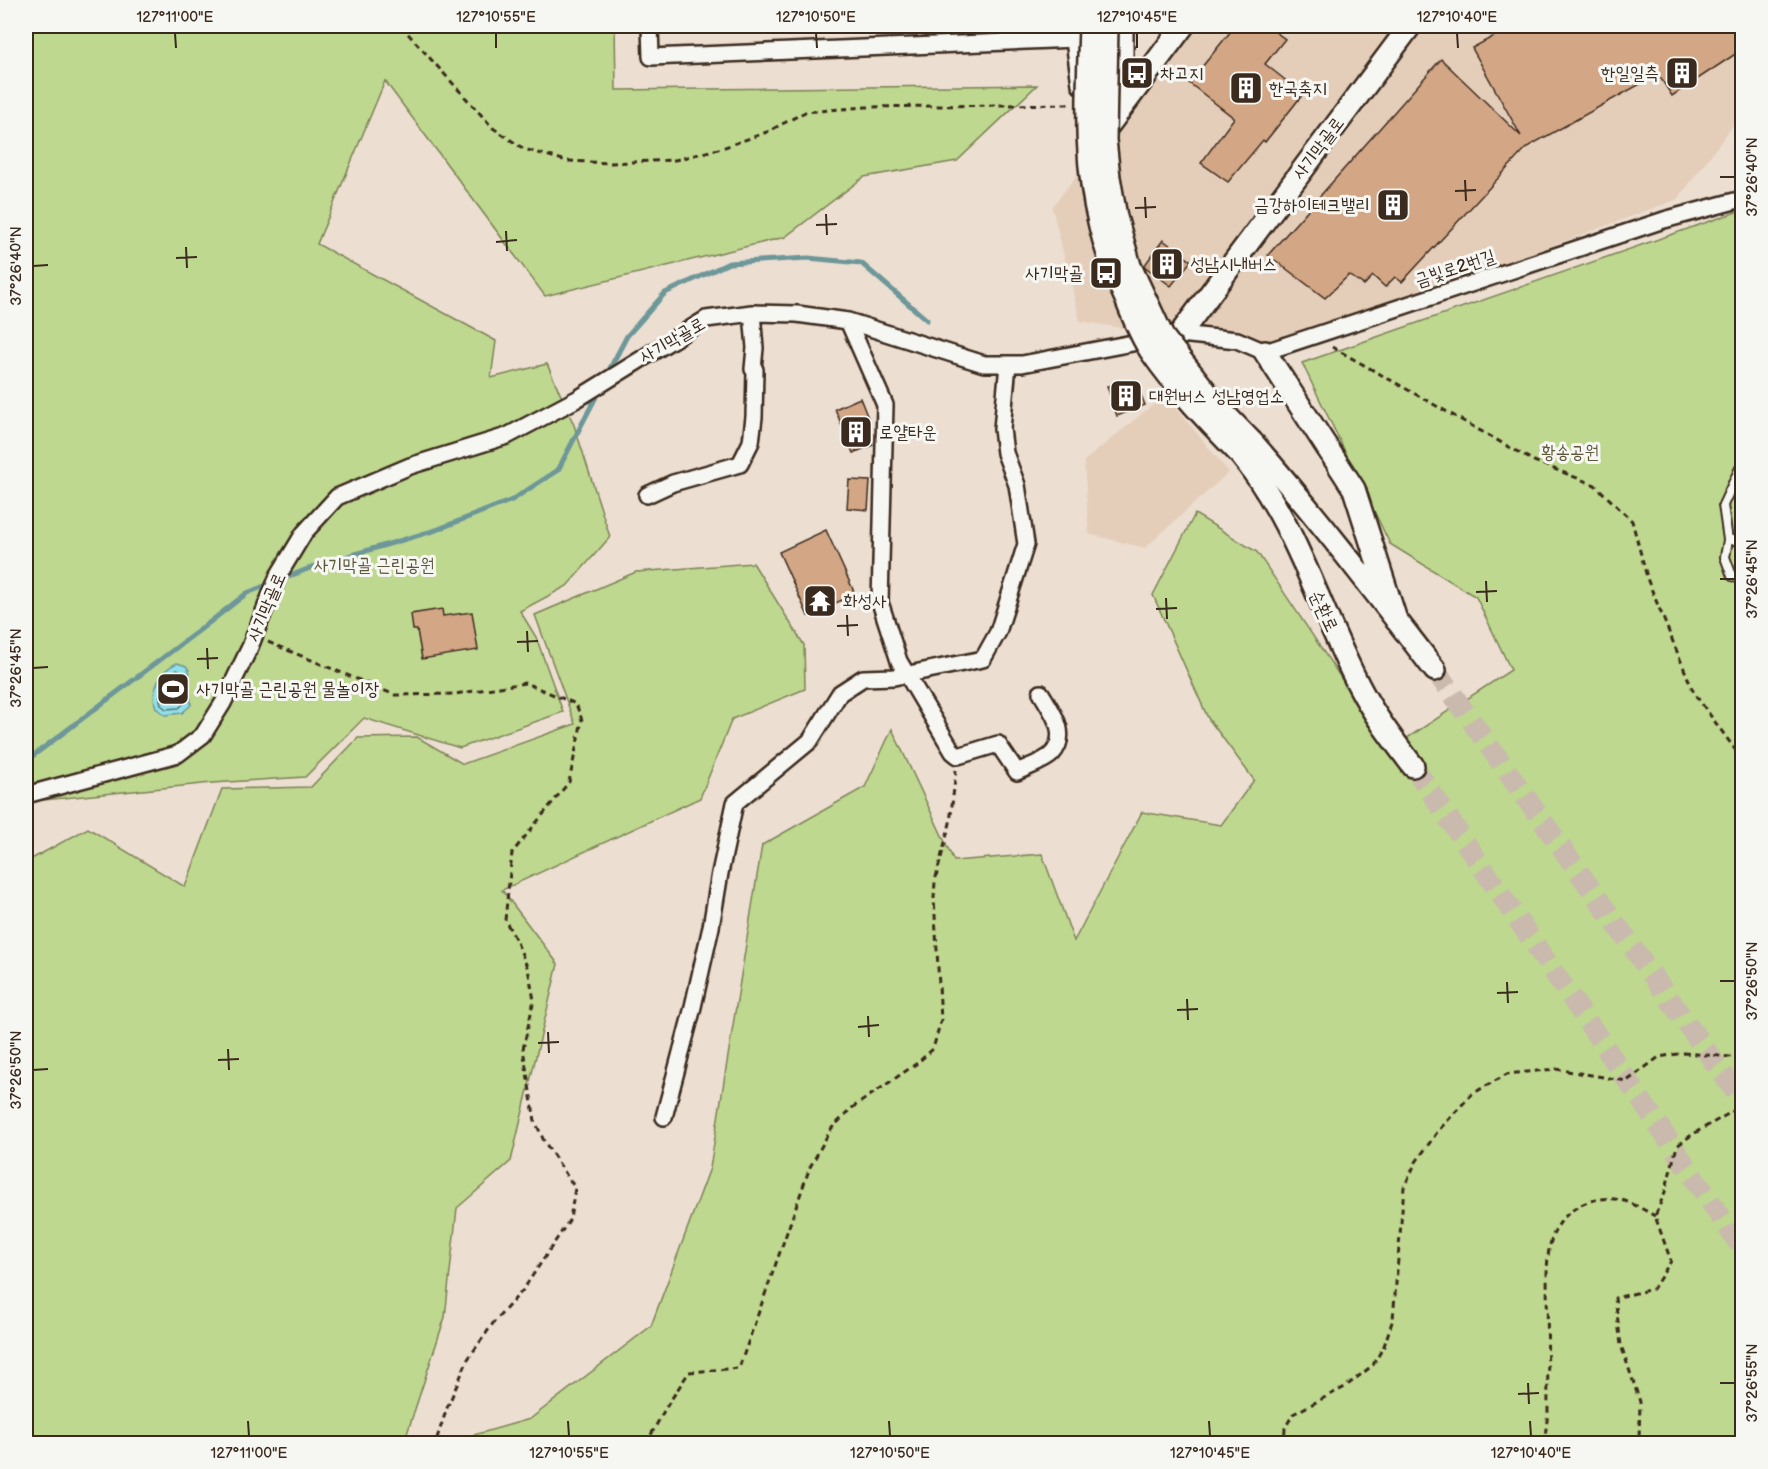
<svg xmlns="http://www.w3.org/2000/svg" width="1768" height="1469" viewBox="0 0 1768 1469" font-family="'Balsamiq Sans','Poor Story',sans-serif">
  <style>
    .built { fill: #e4ceba }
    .green { fill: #bed88f; stroke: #7c8156; stroke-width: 1.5 }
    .water { fill: #8fe0eb; stroke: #6d9799; stroke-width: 1.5 }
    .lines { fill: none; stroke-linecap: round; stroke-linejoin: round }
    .shore { stroke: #5d7370; stroke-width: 1.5 }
    .stream { stroke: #6d9799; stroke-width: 5 }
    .building { fill: #d3a785; stroke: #3b2a1e; stroke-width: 1.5 }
    .secondary-tunnel { stroke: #c9baad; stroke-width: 21; stroke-dasharray: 21 10; stroke-linecap: butt }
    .lane-casing { stroke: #3b2a1e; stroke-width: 12 }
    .street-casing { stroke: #3b2a1e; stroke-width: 20 }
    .secondary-casing { stroke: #3b2a1e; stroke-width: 26 }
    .path { stroke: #3b2a1e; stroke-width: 3; stroke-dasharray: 6 4.5; stroke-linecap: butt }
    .lane { stroke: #f6f6f2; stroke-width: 8 }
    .street { stroke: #f6f6f2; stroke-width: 15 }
    .secondary { stroke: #f6f6f2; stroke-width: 21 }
    .secondary-bridge-casing { stroke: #3b2a1e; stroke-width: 26; stroke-linecap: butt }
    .secondary-bridge { stroke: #f6f6f2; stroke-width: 21 }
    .ticks { fill: none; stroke: #3b2a1e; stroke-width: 2 }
    .labels { text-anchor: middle; stroke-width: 6; stroke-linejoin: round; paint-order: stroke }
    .poi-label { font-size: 18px; fill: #3b2a1e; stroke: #f6f6f2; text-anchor: start }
    .street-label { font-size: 18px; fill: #3b2a1e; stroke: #f6f6f2 }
    .park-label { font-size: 18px; fill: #5c563a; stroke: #f6f6f2 }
    .neatline { fill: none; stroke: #3b2a1e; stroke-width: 2 }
    .ticks-label { font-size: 15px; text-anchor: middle; fill: #3b2a1e }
  </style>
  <rect width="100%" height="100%" fill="#ecded1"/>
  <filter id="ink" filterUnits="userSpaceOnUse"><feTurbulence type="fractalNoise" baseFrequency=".0167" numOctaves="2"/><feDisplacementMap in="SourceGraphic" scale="12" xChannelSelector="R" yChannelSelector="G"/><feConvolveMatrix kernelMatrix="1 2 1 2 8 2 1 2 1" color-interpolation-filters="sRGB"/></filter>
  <g filter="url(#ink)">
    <path class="built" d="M1194,26H1742V113L1678,199L1265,352L1080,321L1052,207Z
      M1165,395L1229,472L1145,548L1089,534L1084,461Z"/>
    <path class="green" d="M26,26H615L616,90L1037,85L957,161L864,177L785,237L545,296L385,81L317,244L496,341L491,378L547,364L574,425L610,537L567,586L520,611L536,637L563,712L460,748L364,718L305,777L212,783L44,800L26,770Z
      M1742,210V1443L442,1444L530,1419L651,1326L710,1168L762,845L865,787L892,729L954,861L1042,854L1074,941L1142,812L1221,825L1254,780L1208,718L1153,595L1195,514L1257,552L1389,750L1511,670L1476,597L1390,544L1302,363Z
      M753,563L804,645L805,689L732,719L700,798L502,890L558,964L511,1161L457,1208L445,1317L404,1443H26V862L88,828L185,887L222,789L311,787L358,738L417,737L463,764L575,724L535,615L636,572Z"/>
    <path class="water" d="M177,663L186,666L189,670L191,705L182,713L165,715L156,708C150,691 160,670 177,663Z"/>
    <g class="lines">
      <path class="shore" d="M177,670L184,673L185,702L179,708L166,709L161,705C157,692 165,676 177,670Z"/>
      <path class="stream" d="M607,374L627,336L665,293L729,263L808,258L861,263L927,320
        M280,580L315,566L436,530L512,500L558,470L599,391
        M26,761L201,629L247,593L272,583"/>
    </g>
    <path class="building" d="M1235,26H1267L1285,39L1265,64L1303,94L1265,142L1263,140L1228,182L1201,163L1234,118L1189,83Z
      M1513,26H1743V49L1672,96L1658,74L1527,147L1402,282L1395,277L1385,287L1373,276L1364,285L1349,275L1325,298L1268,255L1441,59L1521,136L1472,48Z
      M1163,240L1191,261L1171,286L1144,266Z
      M1135,380L1145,405L1117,416L1107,386Z
      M860,398L868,418L863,420L873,445L853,453L835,409Z
      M849,480L870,481L868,510L847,508Z
      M826,530L855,594L808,616L779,552Z
      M442,609L443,616L472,612L478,650L422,659L417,630H413L411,614Z"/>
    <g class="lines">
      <path class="secondary-tunnel" d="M1435,670L1742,1101
        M1413,766L1742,1248"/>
      <g class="lane-casing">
        <path id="lane" d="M1728,540L1723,505L1740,468L1742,465
          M1742,540H1728L1725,557L1732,576L1742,580"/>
      </g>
      <g class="street-casing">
        <path id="street" d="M650,26L651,57L1076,39
          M848,321L885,405L880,602L899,661L953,752L958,756L998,744L1017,772C1027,767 1044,762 1052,754C1070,734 1052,712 1041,693
          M647,495L673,483L740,464L751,442L754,417L755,370L753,369L755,348L752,313
          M26,795L178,754L203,735L223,703L250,647L278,576L304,533L337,497L410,466L507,436L577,399L706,319L752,313L797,314L848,321L984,364H1022L1180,334L1237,340L1265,352L1664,220L1742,199
          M664,1117L692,1011L711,927L720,873L735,803L810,741L840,693L863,678L894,677L983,659L998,632L1026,544L1017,485L1005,453L1002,429L1008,364"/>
      </g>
      <g class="secondary-casing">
        <path id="secondary" d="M1075,26L1083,84
          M1107,107L1122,68V26
          M1099,138L1183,26
          M1180,334L1410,26
          M1265,352L1354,489L1396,620
          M1252,442C1316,515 1375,592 1435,670
          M1239,453C1295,520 1319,609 1359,686C1374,715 1393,740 1413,766"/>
      </g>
      <path class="path" d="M401,26L493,128L524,149L567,161L611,163L675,160L722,148L767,132L805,112L866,107L1071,104
        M1152,26H1156
        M1332,347L1534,461L1595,485L1632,521L1648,581L1694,693L1742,759
        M268,642L395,695L455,694L525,683L576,704L582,720L569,782L512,853L505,920L516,940L528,969L534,1000L523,1049L535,1121L544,1141L575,1188L570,1219L523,1290L494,1322L468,1359L447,1408L435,1444
        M646,1444L665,1409L689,1372L739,1368L810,1167L831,1129L852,1108L916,1064L933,1049L941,1020L934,898L935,881L950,823L956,770
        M1284,1444L1285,1428L1293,1414L1345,1387L1373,1365L1384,1346L1393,1319L1404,1187L1416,1162L1438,1131L1472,1094L1507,1074L1556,1069L1627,1081L1659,1057L1684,1053L1742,1058
        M1544,1444L1548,1413L1547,1268C1548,1260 1548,1252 1550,1245C1557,1212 1590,1193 1621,1200C1633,1203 1644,1210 1655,1216
        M1644,1444L1639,1439L1640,1402L1621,1345L1615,1298L1653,1289L1671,1261L1655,1216L1665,1192L1677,1146L1693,1134L1742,1106"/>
      <use href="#lane" class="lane"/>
      <use href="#street" class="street"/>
      <use href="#secondary" class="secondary"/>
      <g class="secondary-bridge-casing">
        <path id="secondary-bridge" d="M1090,26C1088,92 1083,161 1100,226C1106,251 1115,276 1126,299C1133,317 1141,337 1152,353C1177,389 1208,421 1239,453
          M1107,26L1105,140L1109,177L1116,217L1130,266L1163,337L1219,408L1252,442"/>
      </g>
      <use href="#secondary-bridge" class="secondary-bridge"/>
    </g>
  </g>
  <path class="ticks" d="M175,33L176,48M496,33V48M816,33L817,48M1137,33V48M1457,33L1458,48M1720,177H1735M1465,180L1466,201M1455,191L1476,190M1145,197L1146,218M1135,208L1156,207M826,214L827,235M816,225L837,224M506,231L507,251M496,242L517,240M186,247L187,268M176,258L197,257M33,266L48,265M1720,579H1735M1486,581L1487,602M1476,592L1497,591M1166,598L1167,619M1156,609L1177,608M847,615L848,636M837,626L858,625M527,631L528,652M517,642L538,641M207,648L208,669M197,659L218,658M33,668L48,667M1720,981H1735M1507,982L1508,1003M1497,993L1518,992M1187,999L1188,1020M1177,1010L1198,1009M868,1016L869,1037M858,1027L879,1025M548,1032L549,1053M538,1043L559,1042M228,1049L229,1070M218,1060L239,1059M33,1070L48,1069M1528,1383L1529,1404M1720,1383H1735M1518,1394L1539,1393M248,1421L249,1436M568,1421L569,1436M889,1421L890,1436M1209,1421L1210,1436M1530,1421L1531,1436"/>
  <defs>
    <g id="bus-square" transform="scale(1.725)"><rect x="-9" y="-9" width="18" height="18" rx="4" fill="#3b2a1e" stroke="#f6f6f2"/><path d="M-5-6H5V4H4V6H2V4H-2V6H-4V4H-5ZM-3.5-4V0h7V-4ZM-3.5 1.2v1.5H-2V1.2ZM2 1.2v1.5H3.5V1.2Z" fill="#fff"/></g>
    <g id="building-square" transform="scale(1.725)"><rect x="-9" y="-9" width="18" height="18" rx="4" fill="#3b2a1e" stroke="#f6f6f2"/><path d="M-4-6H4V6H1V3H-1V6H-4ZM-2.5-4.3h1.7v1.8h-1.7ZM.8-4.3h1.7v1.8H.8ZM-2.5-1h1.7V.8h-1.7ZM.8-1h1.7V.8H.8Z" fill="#fff"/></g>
    <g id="temple-square" transform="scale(1.725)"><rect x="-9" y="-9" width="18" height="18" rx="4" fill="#3b2a1e" stroke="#f6f6f2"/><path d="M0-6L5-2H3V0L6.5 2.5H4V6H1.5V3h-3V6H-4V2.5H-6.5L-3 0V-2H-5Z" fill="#fff"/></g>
    <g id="stadium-square" transform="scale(1.725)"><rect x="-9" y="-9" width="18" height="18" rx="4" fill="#3b2a1e" stroke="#f6f6f2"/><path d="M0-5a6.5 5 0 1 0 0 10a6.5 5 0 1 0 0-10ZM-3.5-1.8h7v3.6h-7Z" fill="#fff"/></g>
  </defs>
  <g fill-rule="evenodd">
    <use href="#bus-square" x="1137" y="73"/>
    <use href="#building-square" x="1682" y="73"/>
    <use href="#building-square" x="1246" y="88"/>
    <use href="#building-square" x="1393" y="205"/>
    <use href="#building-square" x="1167" y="264"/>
    <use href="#bus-square" x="1106" y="273"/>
    <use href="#building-square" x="1126" y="396"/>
    <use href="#building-square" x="856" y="432"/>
    <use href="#temple-square" x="820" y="601"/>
    <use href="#stadium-square" x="173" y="689"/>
  </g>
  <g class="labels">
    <g class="poi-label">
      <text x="1160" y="79">차고지</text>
      <text x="1659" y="79" text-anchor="end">한일일측</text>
      <text x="1269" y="94">한국축지</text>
      <text x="1370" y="211" text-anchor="end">금강하이테크밸리</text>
      <text x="1190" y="270">성남시내버스</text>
      <text x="1083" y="279" text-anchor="end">사기막골</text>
      <text x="1149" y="402">대원버스 성남영업소</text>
      <text x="879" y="438">로얄타운</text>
      <text x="843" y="607">화성사</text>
      <text x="196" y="695">사기막골 근린공원 물놀이장</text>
    </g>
    <g class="street-label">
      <text transform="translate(1318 148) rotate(-53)" y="6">사기막골로</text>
      <text transform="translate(1455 268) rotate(-18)" y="6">금빛로2번길</text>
      <text transform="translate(672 340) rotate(-30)" y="6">사기막골로</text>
      <text transform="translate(266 607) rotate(-67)" y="6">사기막골로</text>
      <text transform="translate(1324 611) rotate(65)" y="6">순환로</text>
    </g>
    <g class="park-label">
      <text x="1570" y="458">황송공원</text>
      <text x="374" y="571">사기막골 근린공원</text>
    </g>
  </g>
  <rect width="1768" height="1469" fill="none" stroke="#f6f6f2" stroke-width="66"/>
  <rect x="33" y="33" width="1702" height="1403" class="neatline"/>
  <g class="ticks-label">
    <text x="175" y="22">127°11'00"E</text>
    <text x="496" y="22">127°10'55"E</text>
    <text x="816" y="22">127°10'50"E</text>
    <text x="1137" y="22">127°10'45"E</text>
    <text x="1457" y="22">127°10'40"E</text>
    <text transform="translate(1752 177) rotate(-90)" y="5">37°26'40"N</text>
    <text transform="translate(16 266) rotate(-90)" y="5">37°26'40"N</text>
    <text transform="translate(1752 579) rotate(-90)" y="5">37°26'45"N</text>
    <text transform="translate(16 668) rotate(-90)" y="5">37°26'45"N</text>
    <text transform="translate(1752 981) rotate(-90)" y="5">37°26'50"N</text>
    <text transform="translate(16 1070) rotate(-90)" y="5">37°26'50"N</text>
    <text transform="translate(1752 1383) rotate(-90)" y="5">37°26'55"N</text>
    <text x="249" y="1458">127°11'00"E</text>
    <text x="569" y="1458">127°10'55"E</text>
    <text x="890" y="1458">127°10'50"E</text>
    <text x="1210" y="1458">127°10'45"E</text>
    <text x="1531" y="1458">127°10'40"E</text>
  </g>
</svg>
